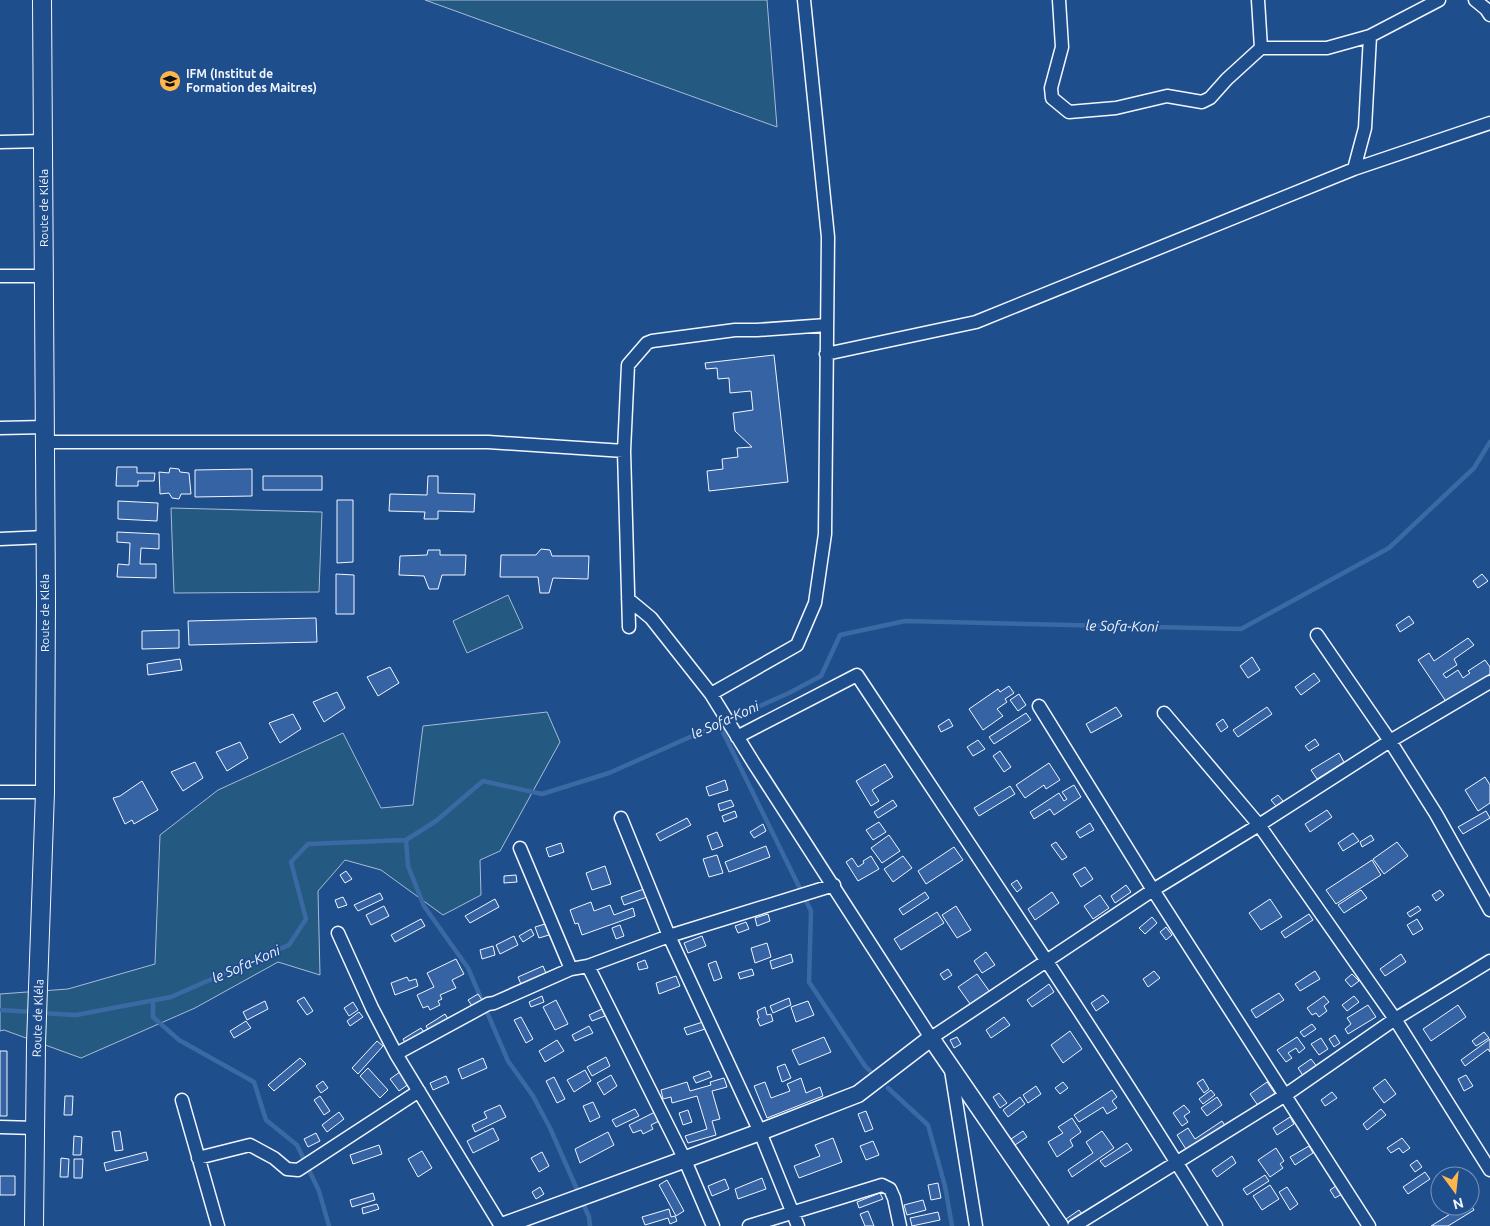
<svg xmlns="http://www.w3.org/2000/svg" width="1490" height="1226" viewBox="0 0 1490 1226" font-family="Ubuntu,sans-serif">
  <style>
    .green { fill: #245a82; stroke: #a8bbd7 }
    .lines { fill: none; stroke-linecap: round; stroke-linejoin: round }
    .stream { stroke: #3b69a3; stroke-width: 4.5 }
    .building { fill: #3563a3; stroke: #f2f6ff }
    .minor-casing { stroke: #f2f6ff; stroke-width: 15 }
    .tertiary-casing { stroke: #f2f6ff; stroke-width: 19 }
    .secondary-casing { stroke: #f2f6ff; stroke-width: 20 }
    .minor { stroke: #1f4e8c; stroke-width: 12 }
    .tertiary { stroke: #1f4e8c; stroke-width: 16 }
    .secondary { stroke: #1f4e8c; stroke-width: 18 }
    .labels { text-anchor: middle; stroke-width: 4; stroke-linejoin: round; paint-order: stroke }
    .poi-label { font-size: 12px; font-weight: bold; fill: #f2f6ff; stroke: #1f4e8c; text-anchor: start }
    .street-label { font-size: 12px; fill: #f2f6ff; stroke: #1f4e8c }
    .water-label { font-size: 14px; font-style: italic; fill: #f2f6ff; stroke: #1f4e8c }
  </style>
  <rect width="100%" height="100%" fill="#1f4e8c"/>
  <path class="green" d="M425,0H767L777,127Z
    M171,508L322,512L319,592L174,593Z
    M508,595L523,628L467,653L453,621Z
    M547,712L560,742L500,851L480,860L481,895L443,915L381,870L345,860L318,891L320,975L278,962L195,1008L81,1058L4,1030L0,1031V994L68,989L155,964L160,835L218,790L343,733L381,808L413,805L423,726Z"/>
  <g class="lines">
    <path class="stream" d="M719,724L811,911L809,982L865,1066L871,1072
      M406,840L408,866L424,906L468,968L508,1061L533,1096L550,1128L579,1194
      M153,1001V1017L179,1040L254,1082L266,1120L297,1145L319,1191L329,1226
      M0,1010L33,1012
      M41,1013L76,1015L171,997L289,945L306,919L291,862L308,844L406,840L436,821L483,781L542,794L609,773L789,693L821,676L840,635L905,621L1241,629L1389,548L1474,468L1490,442
      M888,1088L928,1125L945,1186L952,1226
      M582,1201L589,1217L590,1226"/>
  </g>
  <path class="building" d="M774,355L788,482L709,491L707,471L723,469L722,459L738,457L737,448L752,447L735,431L733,413L753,410L751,391L730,393L729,378L718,379L717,368L706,369L705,363Z
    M117,467H137V473H155L154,481H138V486H116Z
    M170,468L179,469L180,472L189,473L191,494H181L179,499L172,498L169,493L160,494L159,472L169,473Z
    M252,469V496L195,497V470Z
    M263,476H322V490H263Z
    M428,476H438V493L475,494L474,512L438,511V519H424L425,512L389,511L390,494L427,495Z
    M337,500H353V562L337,563Z
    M118,501L158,503L157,521L118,519Z
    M117,532L159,534V549L141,548L140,564H156V578L117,577L118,564L129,565L130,543L117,542Z
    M541,549L550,550L552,556H589L588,579L553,578L549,593H540L538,577H500L501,555H536Z
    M428,550H440V555H466L465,575H442L438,589H429L424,576L399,575L400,556L427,555Z
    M336,574L354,575V614H336Z
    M1482,574L1488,581L1478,588L1473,581Z
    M1409,616L1414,623L1400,632L1396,625Z
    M316,618L317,642L189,645L188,621Z
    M179,630V648L142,649V631Z
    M1468,638L1474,645L1454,659L1457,665L1443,674L1446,678L1458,670L1463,678L1470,673L1468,671L1485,660L1490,667V674L1447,703L1418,660L1429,653L1434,661Z
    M1252,657L1260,670L1248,678L1240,666Z
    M180,659L182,670L148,675L147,664Z
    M390,667L399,683L378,696L367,677Z
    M1314,673L1320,681L1301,695L1295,687Z
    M1009,686L1014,693L1005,699L1007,702L997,709L1003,716L983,730L969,709L998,689L1000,692Z
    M337,692L345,708L324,722L313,702Z
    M1019,694L1026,705L1018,711L1010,700Z
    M1116,707L1122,716L1091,733L1086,724Z
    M1267,707L1272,714L1238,737L1233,730Z
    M1026,713L1031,720L994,744L989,737Z
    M293,714L301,729L280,743L269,723Z
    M949,719L953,726L941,732L938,726Z
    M1223,719L1228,727L1221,732L1216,724Z
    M1315,739L1319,745L1309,751L1305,746Z
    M978,740L985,749L973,756L967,747Z
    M240,742L248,758L227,771L216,752Z
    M1000,751L1011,767L1004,772L993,756Z
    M1339,753L1344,762L1317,779L1311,770Z
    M195,762L203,778L183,791L171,772Z
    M1049,763L1060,780L1046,789L1044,785L1025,798L1016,785Z
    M885,764L893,777L872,790L879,801L871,806L856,781Z
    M1485,777L1490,785V803L1478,811L1465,790Z
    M725,780L728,790L709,796L706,787Z
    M142,781L158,810L134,824L132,820L125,824L113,798L120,796Z
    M1074,785L1081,797L1054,815L1050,809L1034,819L1030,812L1059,793L1064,801L1067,799L1062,792Z
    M1010,786L1015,794L979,816L974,808Z
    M1278,795L1283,801L1276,806L1271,800Z
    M731,800L734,806L720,811L718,804Z
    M893,800L897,806L878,818L874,812Z
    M1327,810L1332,817L1310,832L1305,824Z
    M735,811L737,817L724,822L722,816Z
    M1486,811L1490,818L1463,834L1458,827Z
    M687,818L691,825L660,841L656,834Z
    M879,822L886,832L873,840L866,830Z
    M1090,823L1094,830L1080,838L1076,832Z
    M763,824L766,831L754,838L750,832Z
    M717,832L723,846L712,850L707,836Z
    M1353,833L1359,841L1343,851L1338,843Z
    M889,835L900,851L882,863L871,848Z
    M1371,835L1374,840L1362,847L1360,842Z
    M1056,842L1067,857L1062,860L1051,845Z
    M1397,842L1408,856L1384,874L1373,859Z
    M561,843L564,852L549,857L546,848Z
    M766,846L770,857L729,872L725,862Z
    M954,847L963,860L926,884L918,871Z
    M717,855L723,873L709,877L703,859Z
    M871,856L879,869L858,881L846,862L852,858L858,867L864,863L863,861Z
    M903,856L912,868L893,882L884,869Z
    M1372,860L1381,875L1336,904L1326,890Z
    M605,866L611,884L592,890L586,873Z
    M1085,867L1093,879L1081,887L1073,874Z
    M346,871L352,879L345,883L340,875Z
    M516,875L517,882L504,883V876Z
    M1017,880L1022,888L1017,892L1011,884Z
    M1126,885L1131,892L1115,903L1111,896Z
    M644,889L647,897L624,905L621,897Z
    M1361,890L1367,898L1344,913L1338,905Z
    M1440,890L1444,895L1436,901L1432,895Z
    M925,892L929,898L903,915L899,909Z
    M1052,892L1059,903L1035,920L1028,909Z
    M380,893L383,899L358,911L354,905Z
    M1100,895L1109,908L1093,919L1084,906Z
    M343,897L347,905L338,908L335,900Z
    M495,899L499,907L470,923L465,916Z
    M1270,899L1282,917L1261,930L1249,913Z
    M591,902L594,911L610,905L614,915L633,908L635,916L582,935L578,923L575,924L570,910Z
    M384,906L389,916L371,925L366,915Z
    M956,906L971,930L957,938L942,915Z
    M1418,906L1421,910L1410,917L1407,913Z
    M937,912L944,923L901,950L894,939Z
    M768,914L770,921L757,926L755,918Z
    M1309,914L1313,920L1285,938L1281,932Z
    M1152,917L1157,923L1145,934L1139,928Z
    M421,919L425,926L395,942L391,935Z
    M1417,919L1423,929L1413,935L1407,925Z
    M746,922L749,929L738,933L735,926Z
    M545,924L549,935L539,938L535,927Z
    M620,925L624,936L616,939L612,928Z
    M1166,927L1172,935L1166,940L1160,932Z
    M531,929L534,935L523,942L519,936Z
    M514,936L518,945L500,954L496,945Z
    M702,936L706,946L688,953L684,943Z
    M767,943L771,957L755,963L751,948Z
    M493,946L495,955L482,959L480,950Z
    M986,952L995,965L982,973L974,961Z
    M791,954L793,962L772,969L770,961Z
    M1401,954L1406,962L1385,976L1380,969Z
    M456,959L464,974L452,980L456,988L440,995L442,999L438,1001L440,1005L430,1010L428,1006L423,1008L417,995L434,987L427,973Z
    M645,960L648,968L639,970L637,963Z
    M716,961L722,978L714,981L708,964Z
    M543,966L548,978L523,989L518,977Z
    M752,969L754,975L740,979L738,973Z
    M948,969L952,975L944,980L940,974Z
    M1154,971L1160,978L1148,987L1143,979Z
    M1315,971L1320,979L1300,991L1295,984Z
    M977,974L992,995L973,1008L958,987Z
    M1352,974L1359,981L1351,987L1345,980Z
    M676,976L680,986L659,994L656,983Z
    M407,977L409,981L416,979L418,986L395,995L391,983Z
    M1049,984L1054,992L1032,1007L1027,1000Z
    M1279,993L1284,1000L1256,1018L1251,1010Z
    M478,994L482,1000L472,1006L468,1000Z
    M1103,995L1109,1002L1096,1011L1091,1003Z
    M542,996L544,1002L531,1007L529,1002Z
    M1324,996L1329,1002L1324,1006L1327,1011L1319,1017L1316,1013L1312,1015L1307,1008Z
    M1354,996L1359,1002L1347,1011L1342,1005Z
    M304,997L313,1011L307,1015L297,1001Z
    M789,998L791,1005L773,1013L770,1006Z
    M556,1000L568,1024L555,1030L543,1007Z
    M265,1001L268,1009L247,1020L243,1012Z
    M808,1001L814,1015L796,1022L791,1007Z
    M353,1002L358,1010L349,1016L344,1008Z
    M1368,1005L1376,1017L1348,1034L1345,1029L1351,1024L1347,1018Z
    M1458,1005L1466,1017L1431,1041L1423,1029Z
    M765,1007L767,1015L771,1014L773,1021L760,1026L757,1019L759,1018L757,1011Z
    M602,1009L605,1016L592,1021L589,1015Z
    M359,1012L363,1017L350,1026L347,1021Z
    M445,1014L450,1022L430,1033L426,1026Z
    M521,1017L533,1039L526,1043L514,1020Z
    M1004,1017L1010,1025L991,1038L986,1030Z
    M246,1021L251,1028L234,1038L230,1031Z
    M706,1021L708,1028L687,1035L684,1028Z
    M1312,1024L1316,1029L1304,1037L1300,1032Z
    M589,1026L593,1033L575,1041L572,1035Z
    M421,1028L426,1035L407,1046L403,1039Z
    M1070,1031L1082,1049L1063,1063L1051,1045Z
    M1484,1032L1489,1038L1476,1046L1472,1041Z
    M1335,1035L1340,1043L1334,1047L1329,1039Z
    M824,1037L831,1052L799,1065L792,1050Z
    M957,1037L961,1044L954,1048L950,1040Z
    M1297,1037L1305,1048L1299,1053L1296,1048L1288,1053L1292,1058L1286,1062L1277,1050Z
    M1321,1038L1328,1049L1319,1055L1311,1044Z
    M1490,1039V1052L1488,1049L1465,1066L1461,1060Z
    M557,1040L564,1051L545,1062L539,1051Z
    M377,1041L383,1046L358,1074L352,1068Z
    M0,1051H7V1116H0Z
    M606,1057L610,1066L592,1076L587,1067Z
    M300,1058L306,1064L274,1091L268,1085Z
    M483,1058L487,1068L462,1079L458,1069Z
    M1311,1059L1318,1068L1304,1077L1298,1068Z
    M785,1064L791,1078L782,1082L777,1067Z
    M368,1068L388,1090L380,1098L360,1076Z
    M404,1069L413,1081L399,1091L390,1079Z
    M585,1070L591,1081L574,1092L567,1080Z
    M709,1071L712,1077L696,1083L693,1077Z
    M611,1075L617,1086L604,1095L597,1083Z
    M1466,1075L1473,1086L1464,1091L1458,1079Z
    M446,1076L449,1083L433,1090L430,1083Z
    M554,1077L565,1099L557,1103L546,1081Z
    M724,1078L727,1087L712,1091L720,1119L712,1121L716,1135L688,1143L685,1136L707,1129L697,1096L672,1103L671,1097L663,1099L661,1090L687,1082L690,1091L711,1085L710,1082Z
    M801,1078L806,1093L820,1087L823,1096L767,1118L754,1086L765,1082L771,1098L790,1091L787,1084Z
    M1203,1079L1209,1089L1204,1093L1197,1083Z
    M1385,1079L1396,1094L1384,1103L1373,1088Z
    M323,1081L328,1088L321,1093L316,1086Z
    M1063,1082L1068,1088L1060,1094L1055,1088Z
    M1267,1082L1276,1095L1259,1107L1250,1094Z
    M1036,1086L1041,1094L1028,1103L1023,1095Z
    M1112,1090L1117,1097L1112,1101L1117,1108L1107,1114L1103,1107L1079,1122L1074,1115Z
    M1211,1090L1215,1095L1203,1104L1199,1099Z
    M1332,1092L1337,1098L1325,1106L1321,1100Z
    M999,1093L1007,1103L1000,1108L993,1097Z
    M65,1096H73L72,1115H64Z
    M320,1096L330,1111L324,1115L314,1100Z
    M1020,1097L1025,1104L1008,1117L1003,1110Z
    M1217,1097L1222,1105L1207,1116L1201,1108Z
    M593,1102L600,1117L590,1122L583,1106Z
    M500,1105L506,1117L475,1132L472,1125L487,1118L484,1112Z
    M1184,1105L1190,1112L1184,1116L1188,1122L1182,1126L1173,1113Z
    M635,1109L639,1116L616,1127L612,1120Z
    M1381,1109L1386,1115L1367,1130L1363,1124Z
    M659,1110L663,1119L651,1125L653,1129L643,1134L641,1130L633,1133L629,1125Z
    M688,1110L692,1122L683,1125L679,1113Z
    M866,1111L873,1129L865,1132L858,1114Z
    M339,1112L344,1119L327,1132L322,1125Z
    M1290,1117L1294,1124L1277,1135L1273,1128Z
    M1072,1118L1081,1132L1070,1140L1073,1146L1057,1157L1048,1142L1063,1133L1058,1127Z
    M1222,1121L1228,1130L1189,1154L1177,1135L1188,1128L1195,1139Z
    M493,1128L499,1140L473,1153L467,1141Z
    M120,1131L123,1150L115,1151L112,1132Z
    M1023,1131L1027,1137L1015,1145L1011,1139Z
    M1102,1131L1114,1148L1072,1177L1068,1170L1093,1153L1086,1142Z
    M608,1132L614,1145L580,1163L575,1149Z
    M316,1133L320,1141L308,1147L304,1139Z
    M74,1136L82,1137L81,1155H73Z
    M833,1138L842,1162L799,1178L794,1166L820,1156L815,1145Z
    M1402,1138L1410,1148L1403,1153L1399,1148L1391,1153L1387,1148Z
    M873,1141L879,1155L866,1160L860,1146Z
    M1127,1143L1132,1150L1105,1167L1100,1161Z
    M379,1145L382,1154L353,1164L350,1155Z
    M1309,1146L1313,1153L1295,1165L1290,1157Z
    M1276,1148L1284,1161L1280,1164L1283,1168L1270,1177L1258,1160Z
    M422,1151L432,1168L418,1177L408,1159Z
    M146,1152L148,1160L106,1171L104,1163Z
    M542,1152L549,1166L539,1172L531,1158Z
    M1232,1156L1236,1163L1217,1177L1212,1170Z
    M61,1158L69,1159L68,1177H60Z
    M74,1159H83L82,1178H74Z
    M1417,1160L1422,1167L1415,1172L1410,1165Z
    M1425,1172L1430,1179L1408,1194L1403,1187Z
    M1265,1175L1269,1181L1247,1195L1243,1189Z
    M0,1176H15V1195H0Z
    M762,1178L766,1189L738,1199L735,1189Z
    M725,1179L729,1189L712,1196L708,1186Z
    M667,1180L684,1211L676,1216L659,1185Z
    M938,1183L941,1198L931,1200L928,1185Z
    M1270,1185L1279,1199L1262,1210L1253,1196Z
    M1336,1186L1342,1194L1335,1198L1330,1190Z
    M540,1187L544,1194L536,1199L532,1192Z
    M1287,1187L1298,1204L1290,1210L1279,1192Z
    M373,1193L375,1200L352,1207L350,1200Z
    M880,1193L883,1199L859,1208L857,1202Z
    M923,1200L926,1210L907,1215L904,1205Z
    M1470,1203L1474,1210L1448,1226H1431L1463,1206H1470Z
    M377,1204L379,1209L363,1214L362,1208Z
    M669,1209L671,1217L675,1216L677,1221L670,1224L668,1218L645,1225L642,1217Z
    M1079,1210L1084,1217L1070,1226L1066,1219Z
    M868,1211L874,1226H865L860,1214Z
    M938,1212L940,1220L912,1226L910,1218Z"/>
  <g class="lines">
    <g class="minor-casing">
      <path id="minor" d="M1059,0L1062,47L1051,88L1052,98L1069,112L1116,108L1167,96L1202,102L1210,98L1227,79L1261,48H1327L1370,36L1439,0
        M1258,0L1261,48
        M1475,0L1486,9L1490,15
        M0,142L44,141
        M1354,169L1365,128L1370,36
        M0,276H44
        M826,354L976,322L1354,169L1490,123
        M0,428L45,427
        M44,442H488L624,451
        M0,539L45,537
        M628,599L651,618L711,694L753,762L931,1038L1153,890L1259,825L1390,741L1490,682
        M629,627L624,451L628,365L647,343L652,341L735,330H757L827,325
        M1317,635L1390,741L1436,814L1490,910
        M711,694L797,645L815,603L825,534L828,237L804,0
        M1039,706L1153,890L1369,1226
        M1164,713L1259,825L1395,1019L1490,1170
        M737,737L857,675C978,858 1101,1039 1216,1226
        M0,792H45
        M621,818L669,936L760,1132L798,1226
        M520,848L571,969
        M338,933L372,1008L396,1054L501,1226
        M588,966L684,1158L713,1226
        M396,1054L488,1004L494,1003L571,969L588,966L669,936L834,885
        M951,1070L976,1226
        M182,1100L218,1226
        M0,1127L36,1128
        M198,1158L250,1145L274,1158L287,1169L298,1170L419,1091
        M749,1226L882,1185L890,1189L894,1198L900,1226
        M1074,1226L1284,1096L1395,1019L1490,961"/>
    </g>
    <g class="tertiary-casing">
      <path id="tertiary" d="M502,1226L760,1132L858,1094L931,1038L1060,1226"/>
    </g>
    <g class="secondary-casing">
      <path id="secondary" d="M34,1226L36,1044L45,792L46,600L42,0"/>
    </g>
    <use href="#minor" class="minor"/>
    <use href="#tertiary" class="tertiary"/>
    <use href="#secondary" class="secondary"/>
  </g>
  <defs>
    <g id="school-disc" transform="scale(1.125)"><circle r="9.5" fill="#ffb74d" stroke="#1f4e8c"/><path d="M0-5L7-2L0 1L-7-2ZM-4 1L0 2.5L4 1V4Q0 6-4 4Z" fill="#111"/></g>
  </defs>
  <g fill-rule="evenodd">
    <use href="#school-disc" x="170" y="81"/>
  </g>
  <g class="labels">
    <g class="poi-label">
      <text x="186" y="78">IFM (Institut de<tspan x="186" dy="14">Formation des Maitres)</tspan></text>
    </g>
    <g class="street-label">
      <text transform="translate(44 208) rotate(-90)" y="4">Route de Kléla</text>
      <text transform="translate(45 613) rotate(-90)" y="4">Route de Kléla</text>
      <text transform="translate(38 1018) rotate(-88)" y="4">Route de Kléla</text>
    </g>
    <g class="water-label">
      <text transform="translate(1122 626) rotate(1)" y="5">le Sofa-Koni</text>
      <text transform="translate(725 720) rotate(-24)" y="5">le Sofa-Koni</text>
      <text transform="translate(246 964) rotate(-24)" y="5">le Sofa-Koni</text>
    </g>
  </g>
  <g transform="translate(1455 1191) rotate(165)"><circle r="24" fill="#1f4e8c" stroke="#7391ba"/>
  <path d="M0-4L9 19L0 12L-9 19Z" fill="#ffb74d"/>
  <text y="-8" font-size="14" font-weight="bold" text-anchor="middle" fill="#f2f6ff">N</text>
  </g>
</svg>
